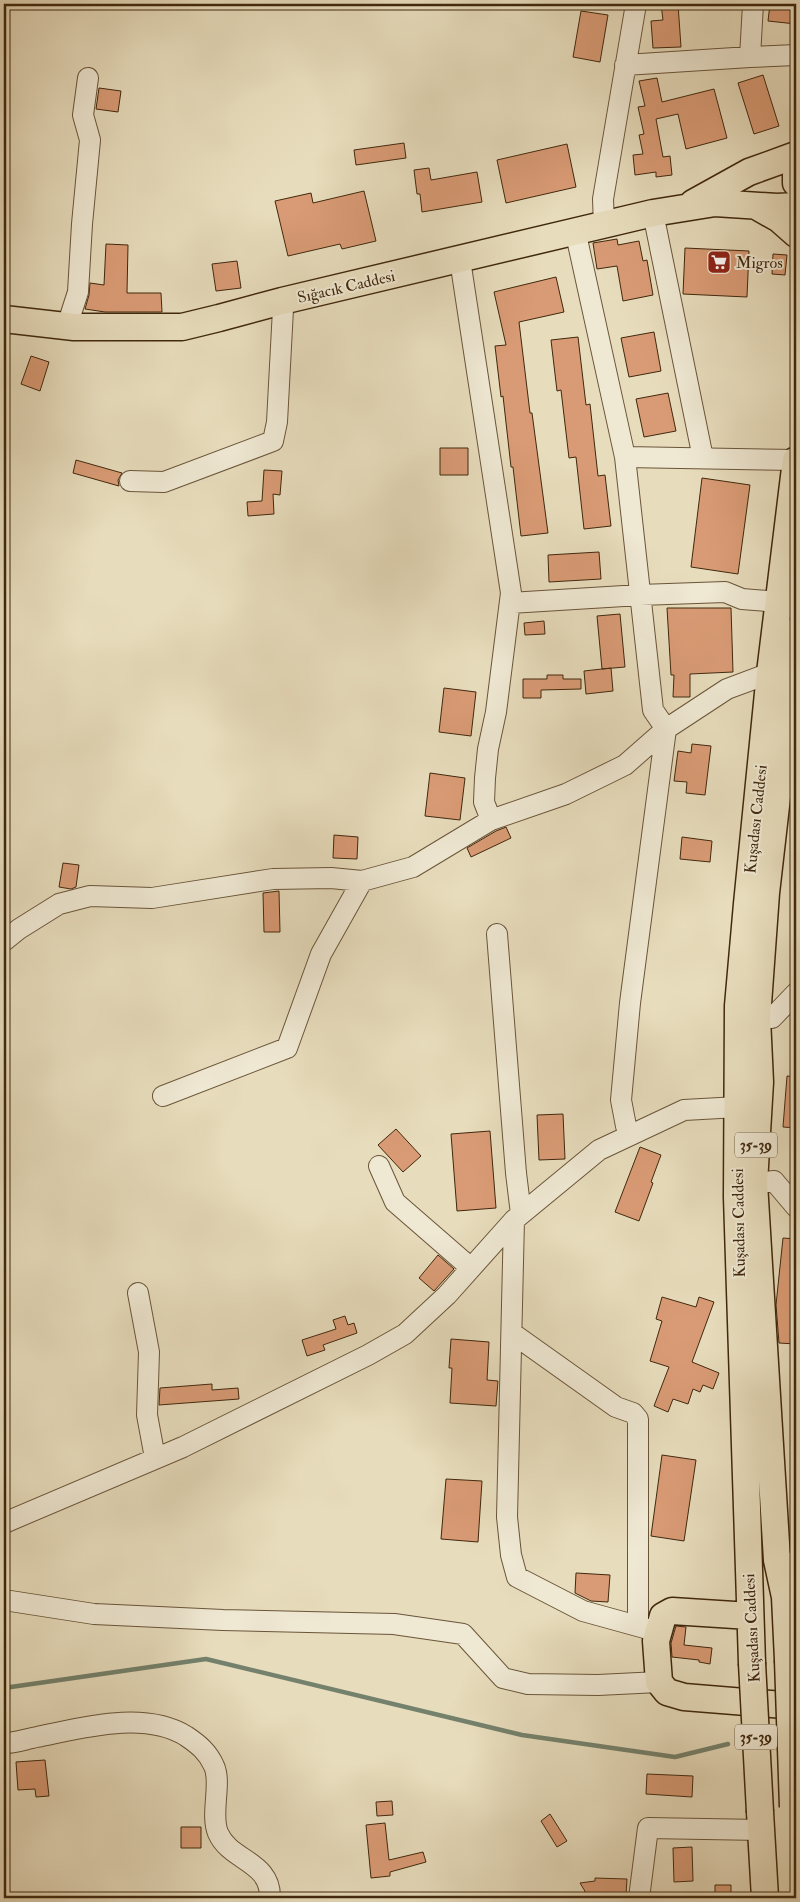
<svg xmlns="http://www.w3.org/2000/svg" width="800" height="1902" viewBox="0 0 800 1902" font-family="'IM FELL Double Pica',serif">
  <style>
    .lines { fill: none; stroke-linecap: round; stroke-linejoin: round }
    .stream { stroke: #74816c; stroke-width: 4.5 }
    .building { fill: #d99b75; stroke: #40280d }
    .minor-casing { stroke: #6a5539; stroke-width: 22 }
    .major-casing { stroke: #40280d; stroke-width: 29 }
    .minor { stroke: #efe8d3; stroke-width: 20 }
    .major { stroke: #e7dcbc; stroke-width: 26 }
    .major-bridge-casing { stroke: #40280d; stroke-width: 29; stroke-linecap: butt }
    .major-bridge { stroke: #e7dcbc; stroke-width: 26 }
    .labels { text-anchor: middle; stroke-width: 4; stroke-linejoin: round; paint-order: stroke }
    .shield { fill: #efe8d3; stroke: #746248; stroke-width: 1 }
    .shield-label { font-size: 15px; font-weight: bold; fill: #40280d }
    .poi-label { font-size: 16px; fill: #40280d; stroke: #efe8d3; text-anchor: start }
    .street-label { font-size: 16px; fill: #40280d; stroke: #efe8d3 }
  </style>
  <rect width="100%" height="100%" fill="#e7dcbc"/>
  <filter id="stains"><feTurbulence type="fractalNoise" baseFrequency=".004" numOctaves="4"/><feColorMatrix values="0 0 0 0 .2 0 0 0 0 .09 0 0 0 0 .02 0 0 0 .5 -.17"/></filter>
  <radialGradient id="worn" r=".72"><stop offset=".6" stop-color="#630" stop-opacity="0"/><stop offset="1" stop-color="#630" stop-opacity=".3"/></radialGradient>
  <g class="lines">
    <path class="stream" d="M4,1688L206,1659L522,1735L675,1757L728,1744"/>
  </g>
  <path class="building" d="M661,4H678L681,47L653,48L651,21L663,20Z
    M770,4H796V24L768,21Z
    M581,11L608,15L600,62L573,57Z
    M763,75L779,126L754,134L738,83Z
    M657,78L662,102L714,89L727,138L686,149L678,114L656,119L663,157L670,156L672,175L656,177V172L635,175L633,155L643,154L639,135L644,134L638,107L645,106L639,81Z
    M99,88L121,91L118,112L96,109Z
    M404,143L406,158L356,165L354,150Z
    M567,144L576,187L506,203L497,160Z
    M429,168L431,180L477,172L482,202L422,212L420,194H417L414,170Z
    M364,191L376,241L342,249L340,244L288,256L275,201L311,193L313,203Z
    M617,239L618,245L639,241L643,261L647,260L653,295L623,301L617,266L597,269L593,243Z
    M106,244L128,245L127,293H161L162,312H105L85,309L89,295L90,283L104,285Z
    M685,248L749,251L747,297L683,294Z
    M773,254L787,255L785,275L772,274Z
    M237,261L241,288L216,291L212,264Z
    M556,277L564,312L519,322L530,413H532L548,533L521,536L513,467H511L503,396L501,397L495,346L506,345L494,292Z
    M654,332L661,371L629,377L621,338Z
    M578,337L586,405L590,404L598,476L605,475L611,526L584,529L576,457L569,458L561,390L557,391L551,340Z
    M31,356L49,362L40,391L21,384Z
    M668,393L676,431L644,437L636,399Z
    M440,448H468V475H440Z
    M76,460L122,473L118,480L119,486L73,473Z
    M264,470L282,471L280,495L273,494L274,514L248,516L247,502L262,501Z
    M702,478L750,485L738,574L691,567Z
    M599,552L601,579L549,582L548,555Z
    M667,608H731L733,672L690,674V697H673L674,675H671Z
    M620,614L625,667L602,669L597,616Z
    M544,621L545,634L525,635L524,623Z
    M611,668L613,691L586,694L584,671Z
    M547,675H563V679H581V689L541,690V698H523V679H547Z
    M444,688L476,692L471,736L439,732Z
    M692,744L711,746L705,795L686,793L687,782L674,781L678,751L691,753Z
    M430,773L465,778L460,820L425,816Z
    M506,827L511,838L471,857L467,848L496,831Z
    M334,835L358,837L357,859L333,858Z
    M682,837L712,841L710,862L680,859Z
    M63,863L79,865L76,887L71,889L59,887Z
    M279,891L280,932H264L263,893Z
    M787,1076L796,1077V1128L783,1127Z
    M563,1114L565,1159L539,1160L537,1115Z
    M396,1129L421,1156L403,1172L378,1145Z
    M490,1131L496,1208L457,1211L451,1134Z
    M640,1147L661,1155L651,1182L653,1183L639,1221L615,1212Z
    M783,1238L796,1239V1344L779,1343L776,1305Z
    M438,1255L454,1269L434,1291L419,1278Z
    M662,1297L696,1307L699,1297L714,1302L692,1362L719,1373L713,1389L703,1385L700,1392L693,1389L688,1404L673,1399L668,1412L654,1406L669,1367L650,1361L662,1321L656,1319Z
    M345,1316L348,1325L354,1323L357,1333L323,1345L325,1350L307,1356L302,1340L336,1329L333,1320Z
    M451,1339L489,1342L487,1380L498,1381L496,1406L450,1403L452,1368H449Z
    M212,1384V1390L238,1388L239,1399L159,1405L160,1388Z
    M662,1455L696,1460L684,1541L651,1536Z
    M446,1479L482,1481L478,1542L441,1539Z
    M576,1573L610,1575L608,1602L591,1601L575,1593Z
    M676,1626L686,1627L684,1645L712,1648L710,1664L699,1662V1660L672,1657L671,1643Z
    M45,1760L49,1796L36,1797L35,1789L18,1790L16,1762Z
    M647,1774L693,1776L692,1797L646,1794Z
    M392,1801L393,1815L377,1816L376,1802Z
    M550,1814L567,1841L557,1847L541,1821Z
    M385,1823L389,1860L423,1852L426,1862L390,1872V1876L371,1878L366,1825Z
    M181,1827H201V1848H181Z
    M692,1847L693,1881L674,1882L673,1848Z
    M595,1878L627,1879L626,1895L586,1893L580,1883L595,1881Z
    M715,1885H731V1898H715Z"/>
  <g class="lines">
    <g class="minor-casing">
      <path id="minor" d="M750,57L796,55
        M625,65L750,57L753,4
        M653,213L703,458
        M604,225L603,199L636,4
        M575,230L625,457L653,710L666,729L630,1003L621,1100L626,1126L631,1135
        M460,260L511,593L496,712L488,749L485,778L484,802L491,820
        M67,326L78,292L82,224L90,140L83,115L88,78
        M625,457L796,460
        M130,481L164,482L273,441L277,422L283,309L282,301
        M510,603L640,595L725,592L742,599L779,602
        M497,934L516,1173L521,1214
        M4,941L19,929L59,904L90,896L152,898L273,879L331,878L362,881L413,867L491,820L566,794L625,765L666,729L727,689L770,673
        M757,1018H772L796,993
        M163,1096L287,1048L321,954L362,881
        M379,1166L395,1202L471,1268
        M754,1183L774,1181L796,1207
        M514,1220L507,1517L511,1555L517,1577L583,1611L659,1632
        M138,1293L149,1352L147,1415L155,1458
        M512,1333L616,1407L633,1413L638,1419V1626
        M4,1523L183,1447L368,1355L405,1334L447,1295L514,1220L599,1150L684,1110L738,1107
        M777,1560L796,1565
        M4,1600L94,1614L223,1620L394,1624L463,1634L503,1678L528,1684L598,1685L659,1682
        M4,1743C15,1743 26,1739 37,1737C82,1728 144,1710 186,1736C198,1744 208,1752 214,1766C222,1783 210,1814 218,1833C230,1861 271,1861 270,1898
        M639,1898L648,1828L761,1830"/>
    </g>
    <g class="major-casing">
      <path id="major" d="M796,175V183
        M693,203L749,172L796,155
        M756,206L779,219L796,234
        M4,319L74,327H182L219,318L282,301L653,213L715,203L777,207L796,206
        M750,1616L672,1611L663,1616L656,1641L659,1682L667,1692L684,1697L796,1706
        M788,1660L785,1597L777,1560L754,1183L760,1082L757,1018L766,893L796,631
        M752,1663L737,1197L738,1006L747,904L770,673L796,460
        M760,1812L765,1898"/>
    </g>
    <use href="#minor" class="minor"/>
    <use href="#major" class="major"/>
    <g class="major-bridge-casing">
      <path id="major-bridge" d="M788,1660L793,1807
        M752,1663L760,1812"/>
    </g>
    <use href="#major-bridge" class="major-bridge"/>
  </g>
  <defs>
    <g id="supermarket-square" transform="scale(1.25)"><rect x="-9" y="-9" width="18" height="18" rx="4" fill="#8f2418" stroke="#efe8d3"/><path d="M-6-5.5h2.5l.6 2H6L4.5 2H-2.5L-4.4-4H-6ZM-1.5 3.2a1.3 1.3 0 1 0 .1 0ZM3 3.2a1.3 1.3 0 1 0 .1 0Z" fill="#fff"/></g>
  </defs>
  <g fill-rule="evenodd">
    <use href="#supermarket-square" x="719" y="262"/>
  </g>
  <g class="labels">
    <g class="shield">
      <rect x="735" y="1132.5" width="42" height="25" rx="4"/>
      <rect x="735" y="1724.5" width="42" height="25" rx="4"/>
    </g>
    <g class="shield-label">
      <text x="756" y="1150">35-39</text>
      <text x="756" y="1742">35-39</text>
    </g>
    <g class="poi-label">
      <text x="736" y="268">Migros</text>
    </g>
    <g class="street-label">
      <text transform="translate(346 286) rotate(-13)" y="6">Sığacık Caddesi</text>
      <text transform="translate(755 819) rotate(-84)" y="6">Kuşadası Caddesi</text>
      <text transform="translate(738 1223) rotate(-91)" y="6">Kuşadası Caddesi</text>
      <text transform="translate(751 1628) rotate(-93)" y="6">Kuşadası Caddesi</text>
    </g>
  </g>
  <rect width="800" height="1902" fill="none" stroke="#e7dcbc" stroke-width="20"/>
  <rect x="5" y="5" width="790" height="1892" fill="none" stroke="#40280d" stroke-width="2.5"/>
  <rect x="10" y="10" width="780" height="1882" fill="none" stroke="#40280d"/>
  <rect width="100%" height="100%" filter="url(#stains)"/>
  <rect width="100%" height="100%" fill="url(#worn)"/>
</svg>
